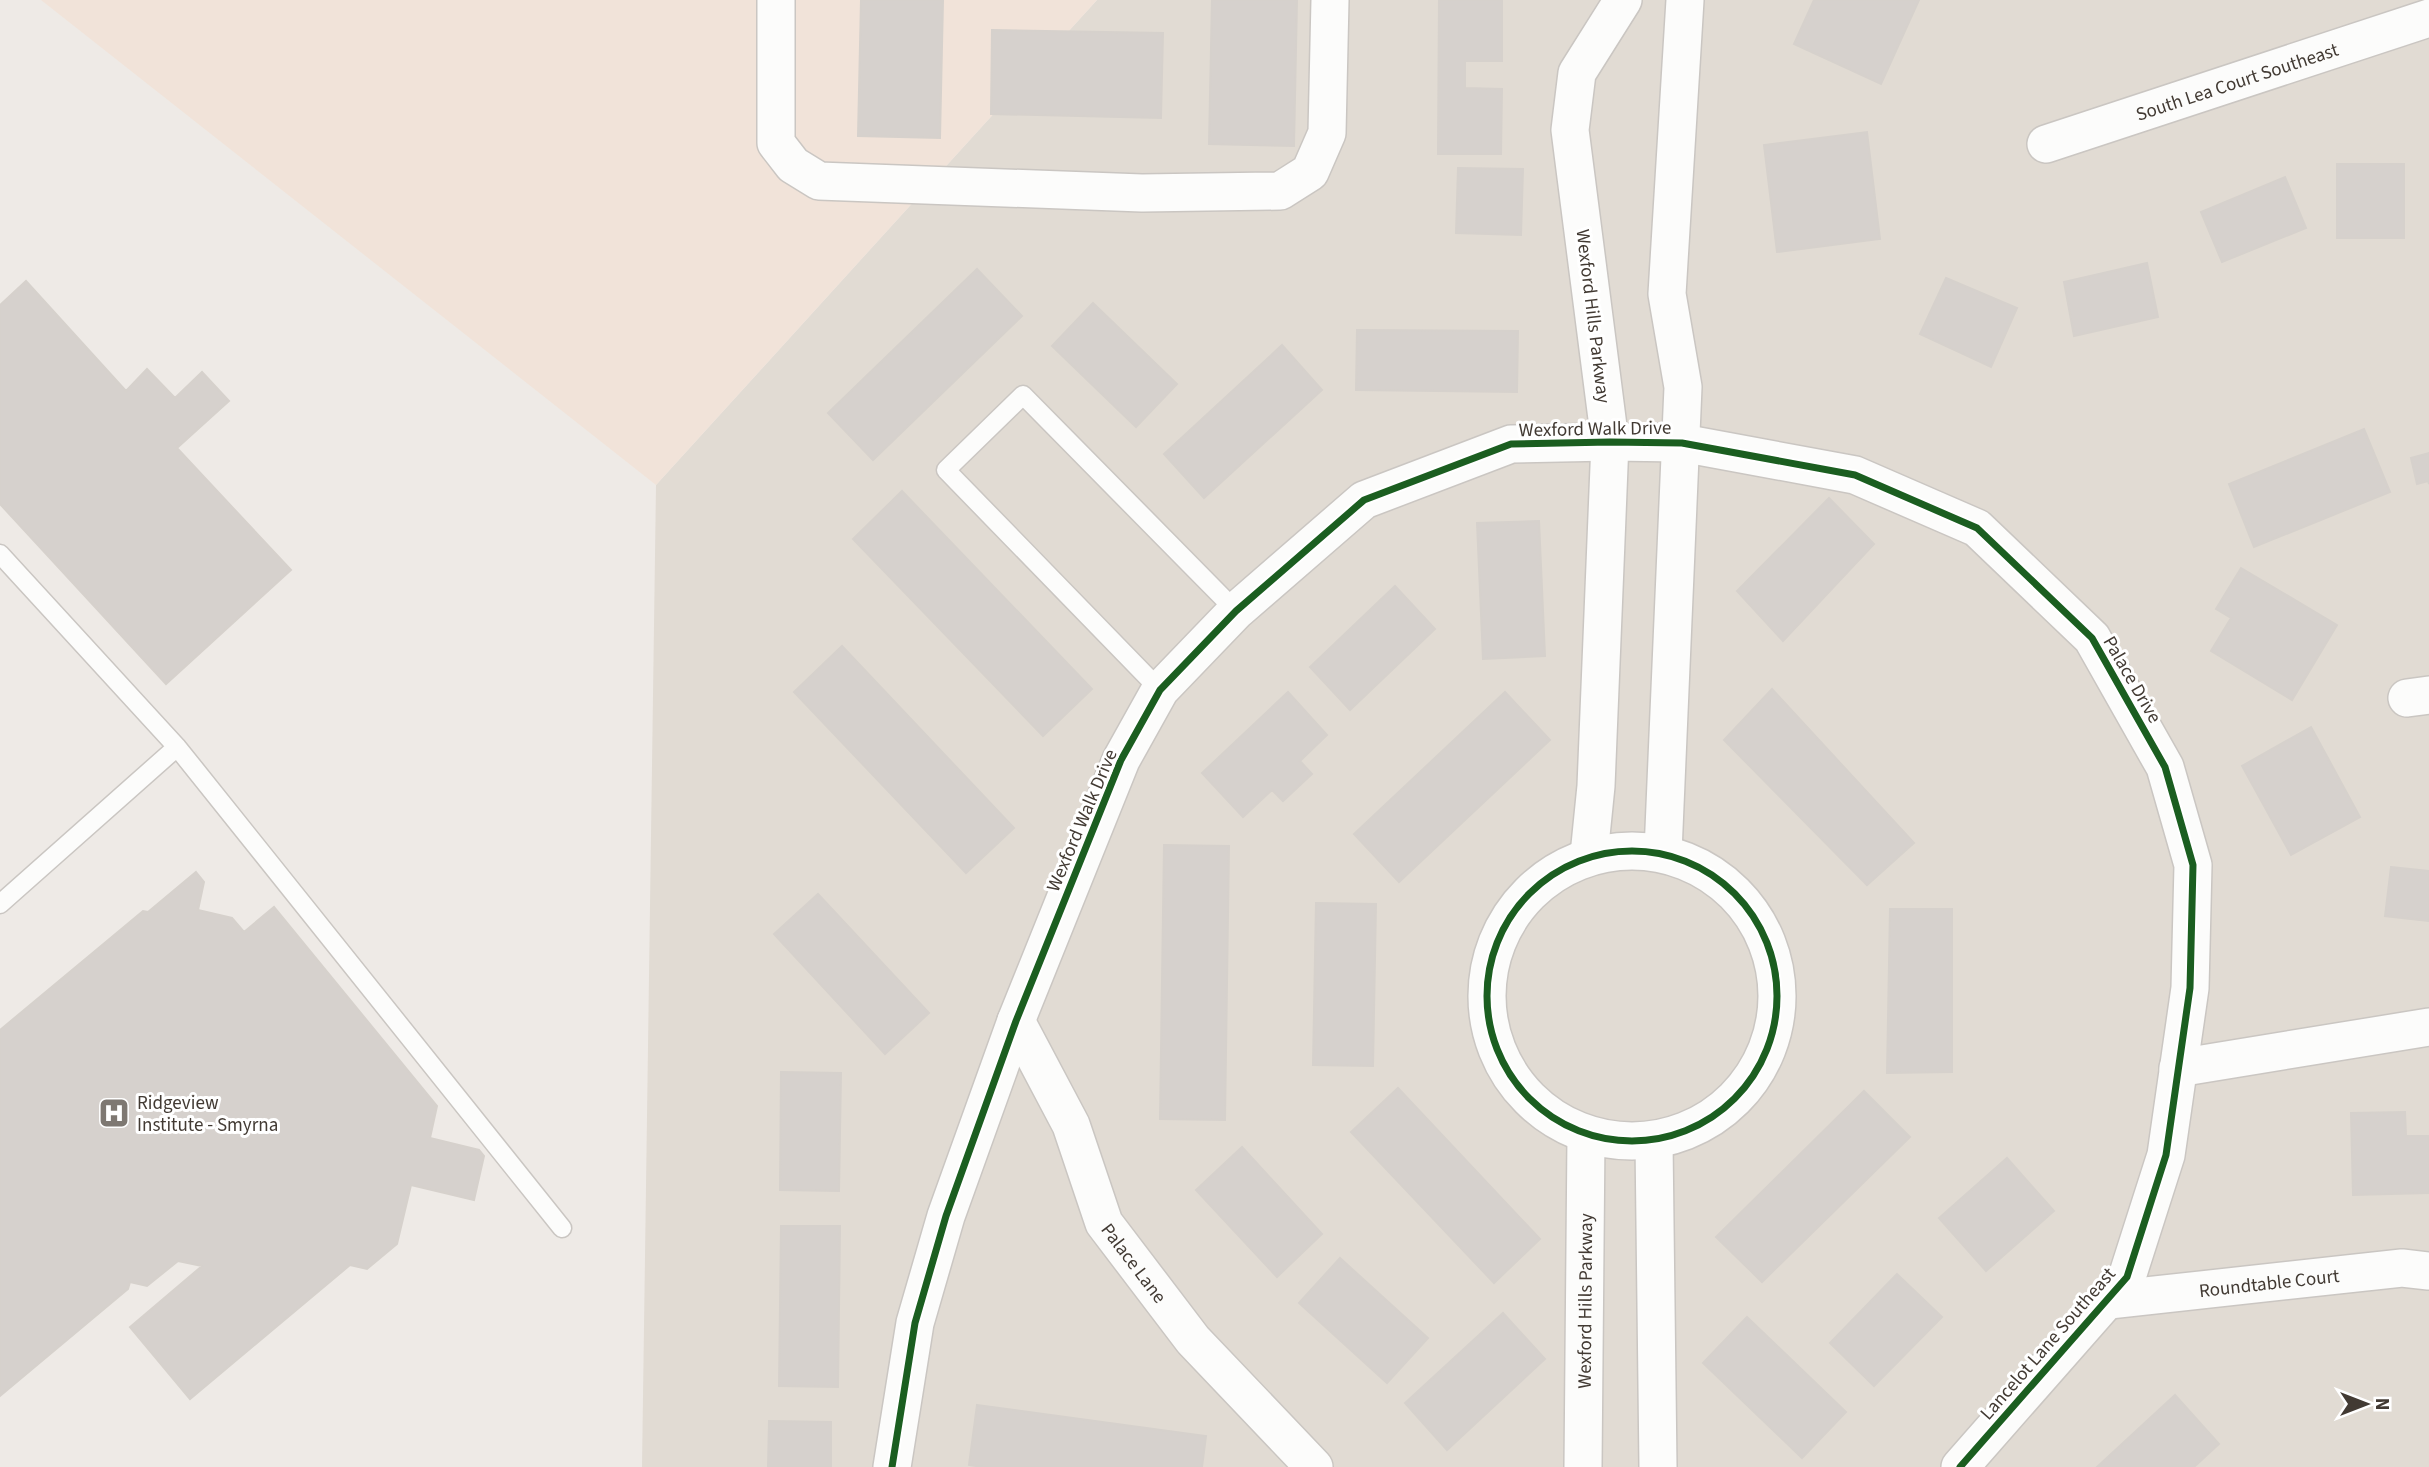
<svg xmlns="http://www.w3.org/2000/svg" width="2429" height="1467" viewBox="0 0 2429 1467" font-family="'Source Sans 3',sans-serif">
  <style>
    .residential { fill: #e1dbd3 }
    .commercial { fill: #f1e3d9 }
    .building { fill: #d6d1cd; stroke: #d6d1cc; stroke-width: 2 }
    .lines { fill: none; stroke-linecap: round; stroke-linejoin: round }
    .lane-casing { stroke: #cac6c2; stroke-width: 21 }
    .street-casing { stroke: #cac6c2; stroke-width: 40 }
    .lane { stroke: #fcfcfb; stroke-width: 18 }
    .street { stroke: #fcfcfb; stroke-width: 37 }
    .cycleway-casing { stroke: #fff; stroke-width: 11 }
    .cycleway { stroke: #1b5e20; stroke-width: 7 }
    .labels { text-anchor: middle; stroke-width: 6; stroke-linejoin: round; paint-order: stroke }
    .street-label { font-size: 19px; fill: #423a33; stroke: #fff }
    .poi-label { font-size: 19px; fill: #423a33; stroke: #fff; text-anchor: start }
  </style>
  <rect width="100%" height="100%" fill="#eeeae6"/>
  <path class="residential" d="M1097,0H2429V1467H642L656,485Z"/>
  <path class="commercial" d="M41,0H1097L656,485Z"/>
  <path class="building" d="M861,0H943L940,138L858,136Z
    M1212,0H1297L1294,146L1209,144Z
    M1439,0H1502V61H1465V88L1502,89L1501,154H1438Z
    M1814,0H1919L1881,84L1794,44Z
    M992,30L1163,33L1161,118L991,114Z
    M1867,132L1880,239L1777,252L1764,145Z
    M2337,164H2404V238H2337Z
    M1458,168L1523,169L1521,235L1456,233Z
    M2285,177L2306,228L2222,262L2201,212Z
    M2147,263L2158,317L2074,336L2064,282Z
    M977,269L1022,316L873,460L828,413Z
    M1946,278L2017,308L1991,367L1920,334Z
    M26,281L126,391L147,369L175,398L202,372L229,401L177,448L291,570L166,684L0,504V305Z
    M1093,303L1177,384L1136,427L1052,346Z
    M1357,330L1518,331L1517,392L1356,390Z
    M1282,345L1322,390L1204,498L1164,454Z
    M2364,429L2390,492L2254,547L2229,484Z
    M2429,453V484L2428,481L2417,484L2411,458Z
    M902,491L1092,689L1043,736L853,539Z
    M1829,498L1874,544L1783,641L1737,591Z
    M1539,521L1545,656L1483,659L1477,523Z
    M2241,568L2337,625L2292,700L2211,651L2231,618L2216,609Z
    M1395,586L1435,629L1350,710L1310,667Z
    M842,646L1014,828L966,873L794,692Z
    M1772,689L1914,843L1867,885L1724,740Z
    M1288,692L1327,735L1300,761L1312,774L1283,801L1272,790L1243,817L1202,773Z
    M1505,692L1550,740L1399,882L1354,834Z
    M2311,727L2360,817L2291,855L2242,766Z
    M1164,845L1229,846L1225,1120L1160,1119Z
    M2391,867L2429,871V921L2385,916Z
    M196,872L204,882L198,910L232,918L244,932L274,907L437,1106L430,1138L479,1150L484,1156L474,1200L411,1185L397,1244L367,1269L350,1265L190,1399L130,1327L202,1266L178,1261L147,1286L130,1282L128,1289L0,1396V1030L143,911L148,912Z
    M818,894L929,1013L885,1054L774,934Z
    M1316,903L1376,904L1373,1066L1313,1065Z
    M1890,909H1952V1072L1887,1073Z
    M781,1072L841,1073L839,1191L780,1190Z
    M1398,1088L1540,1239L1494,1283L1351,1132Z
    M1864,1091L1910,1137L1762,1282L1716,1237Z
    M2405,1112L2406,1136H2429V1193L2353,1195L2351,1113Z
    M1242,1147L1322,1234L1277,1277L1196,1190Z
    M2007,1158L2054,1211L1986,1271L1939,1218Z
    M781,1226H840L838,1387L779,1386Z
    M1340,1258L1428,1338L1387,1383L1299,1303Z
    M1897,1274L1942,1317L1874,1386L1830,1343Z
    M1503,1313L1545,1359L1447,1450L1405,1403Z
    M1747,1317L1846,1412L1802,1458L1703,1363Z
    M2175,1395L2219,1444L2194,1467H2097Z
    M977,1405L1206,1436L1202,1467H983L969,1465Z
    M769,1421L831,1422V1467H768Z"/>
  <g class="lines">
    <g class="lane-casing">
      <path id="lane" d="M0,554L177,747L562,1228
        M1160,690L946,470L1023,395L1236,611
        M0,904L177,747"/>
    </g>
    <g class="street-casing">
      <g id="street">
        <path d="M776,0V143L793,165L819,181L1142,193L1280,191L1310,172L1327,133L1330,0"/>
        <path id="s1" d="M2046,144L2429,18"/>
        <path d="M2407,698L2429,695"/>
        <circle cx="1632" cy="996" r="145"/>
        <path d="M1663,852L1683,387L1667,294L1685,0"/>
        <path d="M1589,855L1596,786L1610,442L1570,130L1577,73L1623,0"/>
        <path id="s2" d="M1016,1021L1071,1125L1104,1223L1193,1340L1314,1467"/>
        <path d="M2178,1068L2429,1027"/>
        <path d="M1654,1142L1658,1467"/>
        <path id="s3" d="M2109,1300L2402,1268L2429,1271"/>
        <path d="M892,1467L915,1323L946,1216L1016,1021L1121,760L1160,690L1236,611L1364,500L1511,444L1610,442L1682,443L1855,475L1977,528L2092,638L2165,767L2193,865L2190,988L2166,1155L2127,1277L1960,1467"/>
        <path id="s4" d="M1583,1467L1586,1136"/>
      </g>
    </g>
    <use href="#lane" class="lane"/>
    <use href="#street" class="street"/>
    <g class="cycleway-casing">
      <path id="cycleway" d="M1487 996a145 145 0 1 1 290 0a145 145 0 1 1-290 0Z
        M892,1467L915,1323L946,1216L1016,1021L1121,760L1160,690L1236,611L1364,500L1511,444L1610,442L1682,443L1855,475L1977,528L2092,638L2165,767L2193,865L2190,988L2166,1155L2127,1277L1960,1467"/>
    </g>
    <use href="#cycleway" class="cycleway"/>
  </g>
  <defs>
    <g id="hospital-square" transform="scale(1.575)"><rect x="-9" y="-9" width="18" height="18" rx="4" fill="#7e7872" stroke="#fff"/><path d="M-5-5h3v3.5h4V-5h3V5h-3V1.5h-4V5h-3Z" fill="#fff"/></g>
  </defs>
  <g fill-rule="evenodd">
    <use href="#hospital-square" x="114" y="1113"/>
  </g>
  <g class="labels">
    <g class="street-label">
      <text dy="7" stroke="none"><textPath href="#s1" startOffset="201">South Lea Court Southeast</textPath></text>
      <text transform="translate(1594 316) rotate(83)" y="7">Wexford Hills Parkway</text>
      <text transform="translate(1595 428) rotate(-1)" y="7">Wexford Walk Drive</text>
      <text transform="translate(2133 679) rotate(60)" y="7">Palace Drive</text>
      <text transform="translate(1081 820) rotate(-67)" y="7">Wexford Walk Drive</text>
      <text dy="7" stroke="none"><textPath href="#s2" startOffset="271">Palace Lane</textPath></text>
      <text dy="7" stroke="none"><textPath href="#s3" startOffset="161">Roundtable Court</textPath></text>
      <text dy="7" stroke="none"><textPath href="#s4" startOffset="166">Wexford Hills Parkway</textPath></text>
      <text transform="translate(2047 1343) rotate(-49)" y="7">Lancelot Lane Southeast</text>
    </g>
    <g class="poi-label">
      <text x="137" y="1109">Ridgeview<tspan x="137" dy="22">Institute - Smyrna</tspan></text>
    </g>
  </g>
  <g transform="translate(2366 1404) rotate(90)" stroke="#ffffff" stroke-width="5" paint-order="stroke">
  <path d="M0-5L12 26L0 18L-12 26Z" fill="#423a33"/>
  <text y="-10" font-size="19" font-weight="bold" text-anchor="middle" fill="#423a33">N</text>
  </g>
</svg>
